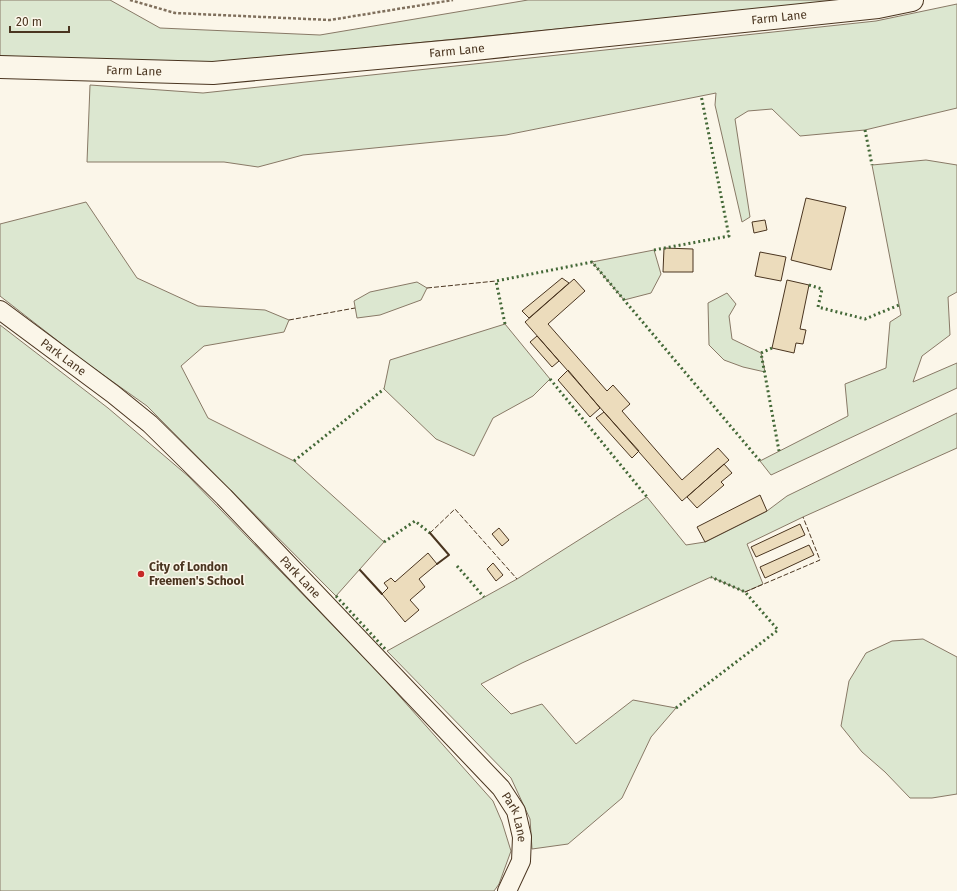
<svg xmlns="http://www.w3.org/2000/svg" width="957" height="891" viewBox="0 0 957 891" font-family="'Fira Sans',sans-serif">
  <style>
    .green { fill: #dce7d0; stroke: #887966 }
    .building { fill: #ecdcbc; stroke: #4a3520 }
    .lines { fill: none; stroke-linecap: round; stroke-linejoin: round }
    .minor-casing { stroke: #4a3520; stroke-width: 20 }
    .tertiary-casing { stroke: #4a3520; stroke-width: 24 }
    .path { stroke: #7f6f5c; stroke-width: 2.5; stroke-dasharray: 3 2; stroke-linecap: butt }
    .minor { stroke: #fbf6e9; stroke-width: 18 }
    .tertiary { stroke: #fbf6e9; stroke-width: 22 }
    .hedge { stroke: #436837; stroke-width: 3; stroke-dasharray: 2 3; stroke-linecap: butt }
    .fence { stroke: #4a3520; stroke-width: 1; stroke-dasharray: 5 2; stroke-linecap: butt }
    .wall { stroke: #4a3520; stroke-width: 2 }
    .poi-dot { fill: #c62828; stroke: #fbf6e9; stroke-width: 1.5 }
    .labels { text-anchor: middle; stroke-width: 3; stroke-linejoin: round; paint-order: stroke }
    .street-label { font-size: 12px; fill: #4a3520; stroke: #fbf6e9 }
    .poi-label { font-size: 12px; font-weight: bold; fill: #4a3520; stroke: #fbf6e9; text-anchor: start }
  </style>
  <rect width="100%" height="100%" fill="#fbf6e9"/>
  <path class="green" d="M0,0H110L160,28L320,35L528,0H851L213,63L0,56Z
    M957,4V108L865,130L800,136L772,109L748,111L735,119L750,217L742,222L715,105L716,93L506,135L303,155L258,167L224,162H87L90,85L203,93L876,21Z
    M926,160L957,165V292L948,297L950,335L922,356L913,382L957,363V388L771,475L760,461L848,416L845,384L886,368L890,322L901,315L872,165Z
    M86,202L137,278L198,306L265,310L289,320L284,332L204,346L181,366L208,418L294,461L384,542L336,596L147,406L85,362L0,296V224Z
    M654,250L661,274L651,293L624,300L592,262Z
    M417,282L427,288L421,300L380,315L357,318L354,301L370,292Z
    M727,293L736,304L729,316L732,339L761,353L765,372L743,367L724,360L709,345L708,303Z
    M505,324L550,379L533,396L493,418L474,456L436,439L384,389L390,360Z
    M0,325L108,408L188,476L378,672L493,801L502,822L511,851L499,884L494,891H0Z
    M957,413V448L803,517L747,544L763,584L745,592L711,577L522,663L481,684L511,714L542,704L576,744L633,700L676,708L651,737L622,798L568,844L532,849L530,819L511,778L387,651L517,579L647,497L686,545L705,542L767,511L787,496Z
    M923,639L957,657V794L932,798H910L885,772L862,752L841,726L849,681L866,653L892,641Z"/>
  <path class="building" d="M806,198L846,207L831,270L791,260Z
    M765,220L767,230L754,233L752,222Z
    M664,248L693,249V272H663Z
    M760,252L786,257L781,281L755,276Z
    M562,278L569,283L529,318L522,311Z
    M574,279L585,291L548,324L607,391L613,385L630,404L622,411L682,480L718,448L729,460L682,501L525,322Z
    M787,280L809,285L800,329L806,330L803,344L796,343L794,353L772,348Z
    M537,336L559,361L552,367L530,342Z
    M568,370L600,408L590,417L558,380Z
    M604,412L639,451L632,458L596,418Z
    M724,464L732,473L721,482L724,485L697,508L687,497Z
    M760,495L767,511L705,542L697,527Z
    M800,524L805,535L756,557L751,547Z
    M499,528L509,540L502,546L492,534Z
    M809,545L814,555L765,578L760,567Z
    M428,553L437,564L419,579L425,587L410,600L419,610L405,622L382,594L388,588L384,583L391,578L395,582Z
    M493,563L503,575L496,581L487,569Z"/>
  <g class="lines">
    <g class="minor-casing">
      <g id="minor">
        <path id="s1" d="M0,310L113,394L150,424L224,497L501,788L516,811L522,837L521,861L507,891"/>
      </g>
    </g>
    <g class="tertiary-casing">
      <g id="tertiary">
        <path id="s2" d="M0,67L213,73L465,50L878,7L912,0"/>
      </g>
    </g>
    <path class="path" d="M130,0L175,13L330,20L453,0"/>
    <use href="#minor" class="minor"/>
    <use href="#tertiary" class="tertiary"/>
    <path class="hedge" d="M865,130L872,165
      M654,250L729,236L701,95
      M809,285L822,289L818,307L865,319L899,305
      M505,324L496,281L592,262L760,461
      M772,348L761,353L779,451
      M550,379L647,497
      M294,461L384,389
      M384,542L415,521L430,533
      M457,566L484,597
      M336,596L387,651
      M676,708L778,630L745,592L711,577"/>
    <path class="fence" d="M427,288L496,281
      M289,320L355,308
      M430,533L455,509L517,579
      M745,592L820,560L803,517"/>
    <path class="wall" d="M430,533L449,555L437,564
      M360,570L382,594"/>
  </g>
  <circle class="poi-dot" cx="141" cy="574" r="4"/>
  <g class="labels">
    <g class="street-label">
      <text dy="4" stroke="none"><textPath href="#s2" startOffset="782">Farm Lane</textPath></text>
      <text dy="4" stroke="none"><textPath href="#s2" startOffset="458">Farm Lane</textPath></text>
      <text dy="4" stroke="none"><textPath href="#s2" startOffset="134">Farm Lane</textPath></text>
      <text dy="4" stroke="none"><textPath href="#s1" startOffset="79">Park Lane</textPath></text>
      <text dy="4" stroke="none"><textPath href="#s1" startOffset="403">Park Lane</textPath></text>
      <text dy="4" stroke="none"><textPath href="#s1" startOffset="727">Park Lane</textPath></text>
    </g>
    <g class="poi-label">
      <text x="149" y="571">City of London<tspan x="149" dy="14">Freemen's School</tspan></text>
    </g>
  </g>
  <path d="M10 26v6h59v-6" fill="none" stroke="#4a3520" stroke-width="2"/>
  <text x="16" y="26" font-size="12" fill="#4a3520" stroke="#fbf6e9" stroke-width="3" paint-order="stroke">20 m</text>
</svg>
